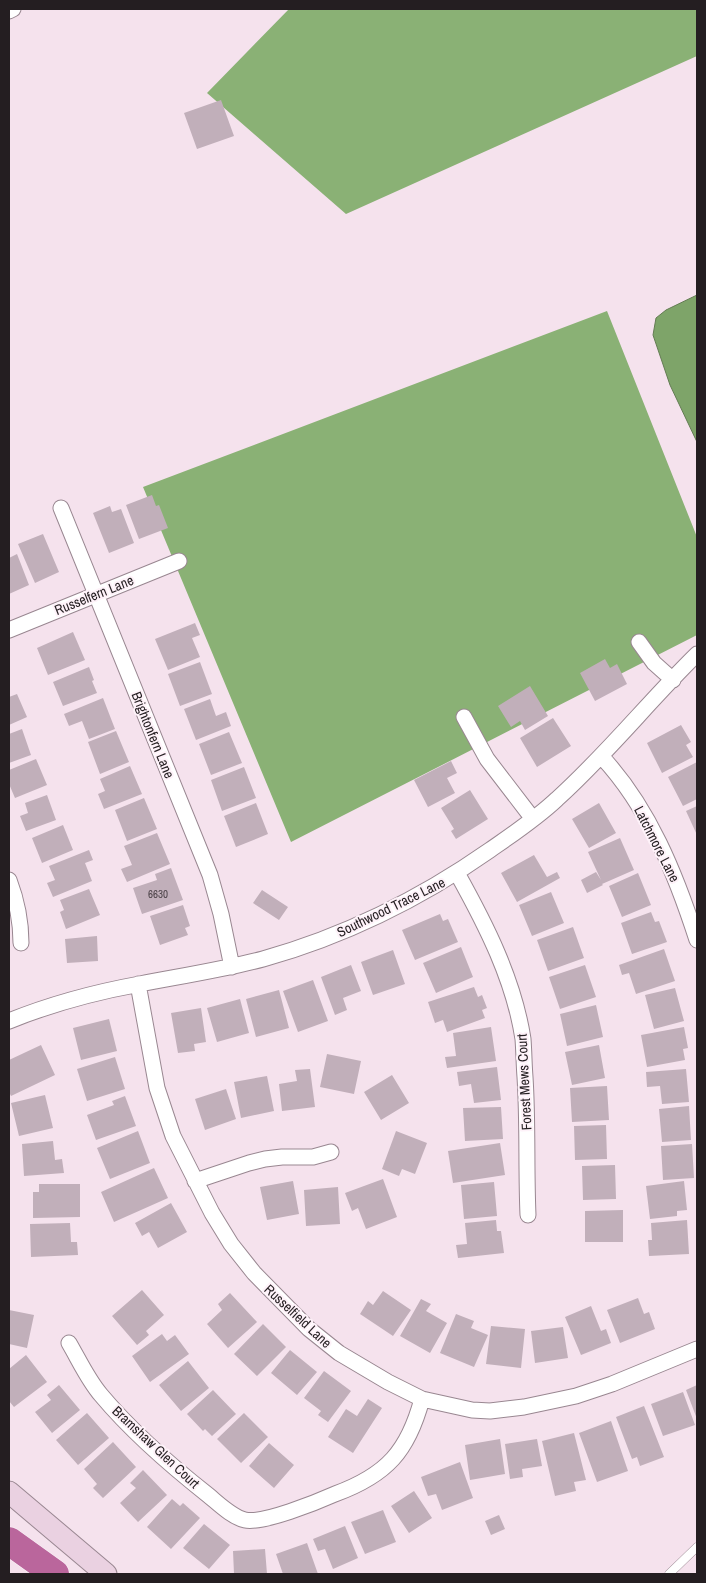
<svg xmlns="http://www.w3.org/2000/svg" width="706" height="1583" viewBox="0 0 706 1583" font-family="'Archivo Narrow',sans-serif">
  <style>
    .forest { fill: #8ab175 }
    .water { fill: #7ea469; stroke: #637c53 }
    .building { fill: #c1afba }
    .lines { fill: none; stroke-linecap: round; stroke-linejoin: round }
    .service-casing { stroke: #998791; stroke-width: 9 }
    .minor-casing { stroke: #998791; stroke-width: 17 }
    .secondary-casing { stroke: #998791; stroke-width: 23 }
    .motorway-casing { stroke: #fff; stroke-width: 29 }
    .service { stroke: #fff; stroke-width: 8 }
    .minor { stroke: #fff; stroke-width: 15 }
    .secondary { stroke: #ead1e1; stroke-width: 21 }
    .motorway { stroke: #ba669c; stroke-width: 28 }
    .labels { text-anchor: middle; stroke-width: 4; stroke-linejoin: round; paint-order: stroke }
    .number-label { font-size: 11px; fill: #4b4247 }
    .street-label { font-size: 14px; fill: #241e21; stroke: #fef2f9 }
  </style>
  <rect width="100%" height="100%" fill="#f5e2ed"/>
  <path class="forest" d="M289,9H697V56L346,214L207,93Z
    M607,311L697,537V635L291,842L143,487Z"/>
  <path class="water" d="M697,295V442L670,385L653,335L656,318L666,310Z"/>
  <path class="building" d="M221,100L234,136L197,149L184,113Z
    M152,495L156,506L159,505L168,528L139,539L126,505Z
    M110,506L112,512L121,509L134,543L109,553L93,513Z
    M43,534L59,572L35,583L18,544Z
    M17,554L29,585L9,594V558Z
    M195,623L200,635L192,638L200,657L168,670L155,639Z
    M73,632L85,660L48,675L37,648Z
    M605,659L610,668L617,664L627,684L595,701L580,673Z
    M200,662L212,694L180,706L168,674Z
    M89,667L94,680L92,681L97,693L63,706L53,682Z
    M530,686L548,716L525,730L520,721L511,727L498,706Z
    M17,694L27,717L9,725V697Z
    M103,698L115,729L89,739L82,721L69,726L64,714Z
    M210,699L216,716L226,712L231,726L196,740L184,709Z
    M553,718L571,746L537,767L520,738Z
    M681,725L691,742L686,745L693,757L662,773L647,743Z
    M22,729L31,755L9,763V734Z
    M116,731L129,762L100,774L88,742Z
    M229,732L242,763L211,775L199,744Z
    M36,759L47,785L15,798L9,784V770Z
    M451,761L457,773L447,778L455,793L428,807L414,780Z
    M697,762V799L683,806L668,777Z
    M130,766L142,794L104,809L98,794L105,791L100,779Z
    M244,767L256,798L222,811L211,780Z
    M470,790L488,819L456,839L451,831L454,829L441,808Z
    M47,795L56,820L26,831L20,816L28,813L25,803Z
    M144,798L157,829L127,841L115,810Z
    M256,803L268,834L236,847L224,816Z
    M599,803L616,833L589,848L572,819Z
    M697,806V835L686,811Z
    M63,825L73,850L42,863L32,838Z
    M157,833L170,864L127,882L121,869L132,865L124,846Z
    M620,838L634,870L602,884L603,885L587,893L581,880L596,872L601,880L588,852Z
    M89,850L93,860L85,863L92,881L53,897L47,883L55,880L49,866Z
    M534,855L547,877L557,872L560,878L517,902L501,873Z
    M171,868L183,900L142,914L133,888L157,880L155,874Z
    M638,873L651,905L622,917L609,886Z
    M89,889L100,915L66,929L60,912L64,910L60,900Z
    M262,890L288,907L279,920L253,903Z
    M551,892L564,923L532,936L519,905Z
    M183,905L190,926L185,928L188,935L160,945L150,916Z
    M651,912L655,922L659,921L667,942L632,954L621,923Z
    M440,914L443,921L448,919L458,942L415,960L402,930Z
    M573,927L584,958L548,971L537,940Z
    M97,936L98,961L67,963L65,939Z
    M461,947L473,977L436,993L423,963Z
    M664,949L675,981L636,994L629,973L622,975L619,965Z
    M393,950L405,984L373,995L361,962Z
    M351,965L361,991L343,998L347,1010L335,1015L321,977Z
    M585,965L596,997L560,1009L549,977Z
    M313,980L328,1021L298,1032L283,991Z
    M474,987L478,997L482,995L487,1008L482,1010L485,1018L447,1032L443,1020L435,1023L428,1002Z
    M675,988L684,1021L654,1029L645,995Z
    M279,990L289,1028L256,1037L246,999Z
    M240,999L249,1033L217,1042L207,1008Z
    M596,1005L603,1037L567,1046L560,1014Z
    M201,1008L206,1042L194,1044L195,1051L178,1053L171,1013Z
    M109,1019L117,1051L81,1060L73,1028Z
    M491,1027L496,1061L447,1068L445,1057L456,1056L453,1033Z
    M684,1027L688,1048L683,1049L685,1060L647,1067L641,1035Z
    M41,1045L55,1075L11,1096L9,1092V1060Z
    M599,1045L605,1078L572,1085L565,1052Z
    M327,1054L361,1061L354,1094L320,1087Z
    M115,1057L125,1089L87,1101L77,1069Z
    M497,1067L501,1100L474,1103L471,1084L459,1086L457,1072Z
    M310,1069L315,1107L282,1111L279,1084L297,1081L295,1070Z
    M686,1069L689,1102L662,1104L660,1086L647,1087L646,1072Z
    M392,1075L409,1103L381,1120L364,1092Z
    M267,1076L274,1111L241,1118L234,1082Z
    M607,1086L609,1120L572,1122L570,1088Z
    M226,1089L236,1119L205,1130L195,1099Z
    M45,1095L53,1128L19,1136L11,1103Z
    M125,1096L136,1126L96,1140L87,1115L114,1105L112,1101Z
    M689,1106L691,1140L662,1142L659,1109Z
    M501,1107L503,1139L465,1141L463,1108Z
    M606,1125L607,1159L575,1160L574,1126Z
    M138,1131L150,1163L110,1179L97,1148Z
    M396,1131L427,1143L415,1174L402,1169L399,1176L382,1169Z
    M53,1141L55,1160L62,1159L64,1173L24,1176L22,1144Z
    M500,1143L505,1175L453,1183L448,1151Z
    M692,1144L694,1178L663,1180L661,1146Z
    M615,1165L616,1199L583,1200L582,1166Z
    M154,1168L168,1198L114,1222L101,1192Z
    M383,1179L397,1217L366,1229L358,1208L352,1211L345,1193Z
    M293,1181L299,1214L267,1220L260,1187Z
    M684,1181L687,1210L677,1211V1216L650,1219L646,1186Z
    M494,1182L497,1216L464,1219L461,1185Z
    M39,1184H80V1217L33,1218V1192H39Z
    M338,1187L340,1224L306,1226L304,1190Z
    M171,1203L187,1232L158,1248L149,1232L142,1236L135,1223Z
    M623,1210V1242H585V1211Z
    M496,1220L497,1231H501L504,1253L458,1258L456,1245L467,1244L465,1223Z
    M687,1220L689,1254L649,1256L648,1240H652L651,1223Z
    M70,1223L71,1242H77L78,1255L31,1257L30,1224Z
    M142,1290L164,1315L146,1331L149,1335L137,1345L112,1316Z
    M383,1291L411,1310L393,1336L360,1314L368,1301L373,1305Z
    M230,1293L257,1322L228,1348L207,1324L222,1310L218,1304Z
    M638,1298L644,1314L649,1312L655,1329L620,1343L607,1310Z
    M421,1299L431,1304L426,1311L447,1323L430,1353L400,1336Z
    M591,1306L601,1331L606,1329L611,1343L581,1355L565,1317Z
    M9,1310L34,1315L27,1348L9,1344Z
    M456,1314L474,1321L471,1328L488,1335L474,1367L440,1353Z
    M263,1324L286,1347L257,1376L234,1354Z
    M491,1326L525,1329L521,1368L486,1364Z
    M563,1327L568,1358L535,1363L531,1331Z
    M162,1334L167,1341L175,1335L189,1354L150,1382L132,1356Z
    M290,1350L317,1372L297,1395L271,1373Z
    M26,1355L47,1382L14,1407L9,1401V1369Z
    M188,1361L209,1388L181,1411L159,1385Z
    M324,1371L351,1391L328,1422L318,1415L321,1411L304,1398Z
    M59,1385L80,1410L52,1433L35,1412L51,1400L47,1395Z
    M697,1385V1419L686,1390Z
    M213,1390L236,1414L212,1436L205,1429L203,1431L187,1414Z
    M683,1392L695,1425L663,1436L651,1404Z
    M368,1399L382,1408L353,1453L328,1437L346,1409L357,1416Z
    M644,1406L664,1457L640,1466L637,1457L632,1459L616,1417Z
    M87,1413L109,1438L78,1465L56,1440Z
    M244,1413L268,1437L241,1463L217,1439Z
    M611,1421L628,1471L597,1482L579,1433Z
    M574,1433L586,1480L574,1482L576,1491L555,1496L542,1441Z
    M500,1439L505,1474L470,1480L465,1445Z
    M537,1439L542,1466L522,1469L523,1477L510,1479L505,1444Z
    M113,1442L136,1467L103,1498L93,1488L97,1484L84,1469Z
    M269,1443L294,1465L274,1488L249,1466Z
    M460,1462L473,1498L442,1510L436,1494L428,1496L421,1477Z
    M143,1470L167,1495L138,1522L120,1503L136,1488L130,1483Z
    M414,1491L432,1518L409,1533L391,1506Z
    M172,1499L180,1506L183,1503L200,1518L171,1549L147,1527Z
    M383,1510L396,1542L365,1554L351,1522Z
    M499,1515L505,1529L491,1535L485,1521Z
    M204,1524L230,1545L209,1569L183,1548Z
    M345,1526L358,1558L333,1569L325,1549L318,1551L313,1539Z
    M307,1543L318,1574H283L276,1554Z
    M265,1549L267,1574H234L233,1551Z"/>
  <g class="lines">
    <g class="service-casing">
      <path id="service" d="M669,1574L697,1547"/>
    </g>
    <g class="minor-casing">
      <path id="minor" d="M9,11L13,9
        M61,508L210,875L221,914L232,967
        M9,630L179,561
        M639,642L654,663L673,680
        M464,717L487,759L533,819
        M601,756C649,807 676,875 697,940
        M457,873C486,925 514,980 523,1039C524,1052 524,1065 525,1077C528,1123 526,1169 528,1215
        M9,880C17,901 21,920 21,943
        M138,984L157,1088L173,1136L212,1213L231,1244L254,1273L309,1329L339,1353L388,1382L422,1399L472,1410L490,1411L524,1407L576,1396L612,1384L697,1349
        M9,1021C51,1004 96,992 140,984C181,976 222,970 263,959C345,936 420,899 490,850C513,834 537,818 557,799C607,754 649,701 697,654
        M195,1181L249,1163L265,1159L282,1157H313L331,1152
        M69,1343C79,1360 88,1380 101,1395C132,1432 170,1465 208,1495C219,1504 232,1517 245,1520C263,1524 317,1502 335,1494C387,1475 408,1451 422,1399"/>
    </g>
    <g class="secondary-casing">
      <path id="secondary" d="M9,1492L106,1574"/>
    </g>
    <g class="motorway-casing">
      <path id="motorway" d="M9,1541L55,1574"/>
    </g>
    <use href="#service" class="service"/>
    <use href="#minor" class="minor"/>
    <use href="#secondary" class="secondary"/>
    <use href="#motorway" class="motorway"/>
  </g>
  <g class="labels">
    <g class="number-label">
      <text x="158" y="898">6630</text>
    </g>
    <g class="street-label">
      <text transform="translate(94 595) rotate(-22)" y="5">Russelfern Lane</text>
      <text transform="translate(153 735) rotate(68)" y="5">Brightonfern Lane</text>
      <text transform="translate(657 844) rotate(63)" y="5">Latchmore Lane</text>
      <text transform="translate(391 907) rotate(-26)" y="5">Southwood Trace Lane</text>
      <text transform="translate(524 1082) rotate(-93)" y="5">Forest Mews Court</text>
      <text transform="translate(298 1316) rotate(43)" y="5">Russelfield Lane</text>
      <text transform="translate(156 1447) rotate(43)" y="5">Bramshaw Glen Court</text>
    </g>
  </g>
  <rect width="706" height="1583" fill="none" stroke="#241e21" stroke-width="20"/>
</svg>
